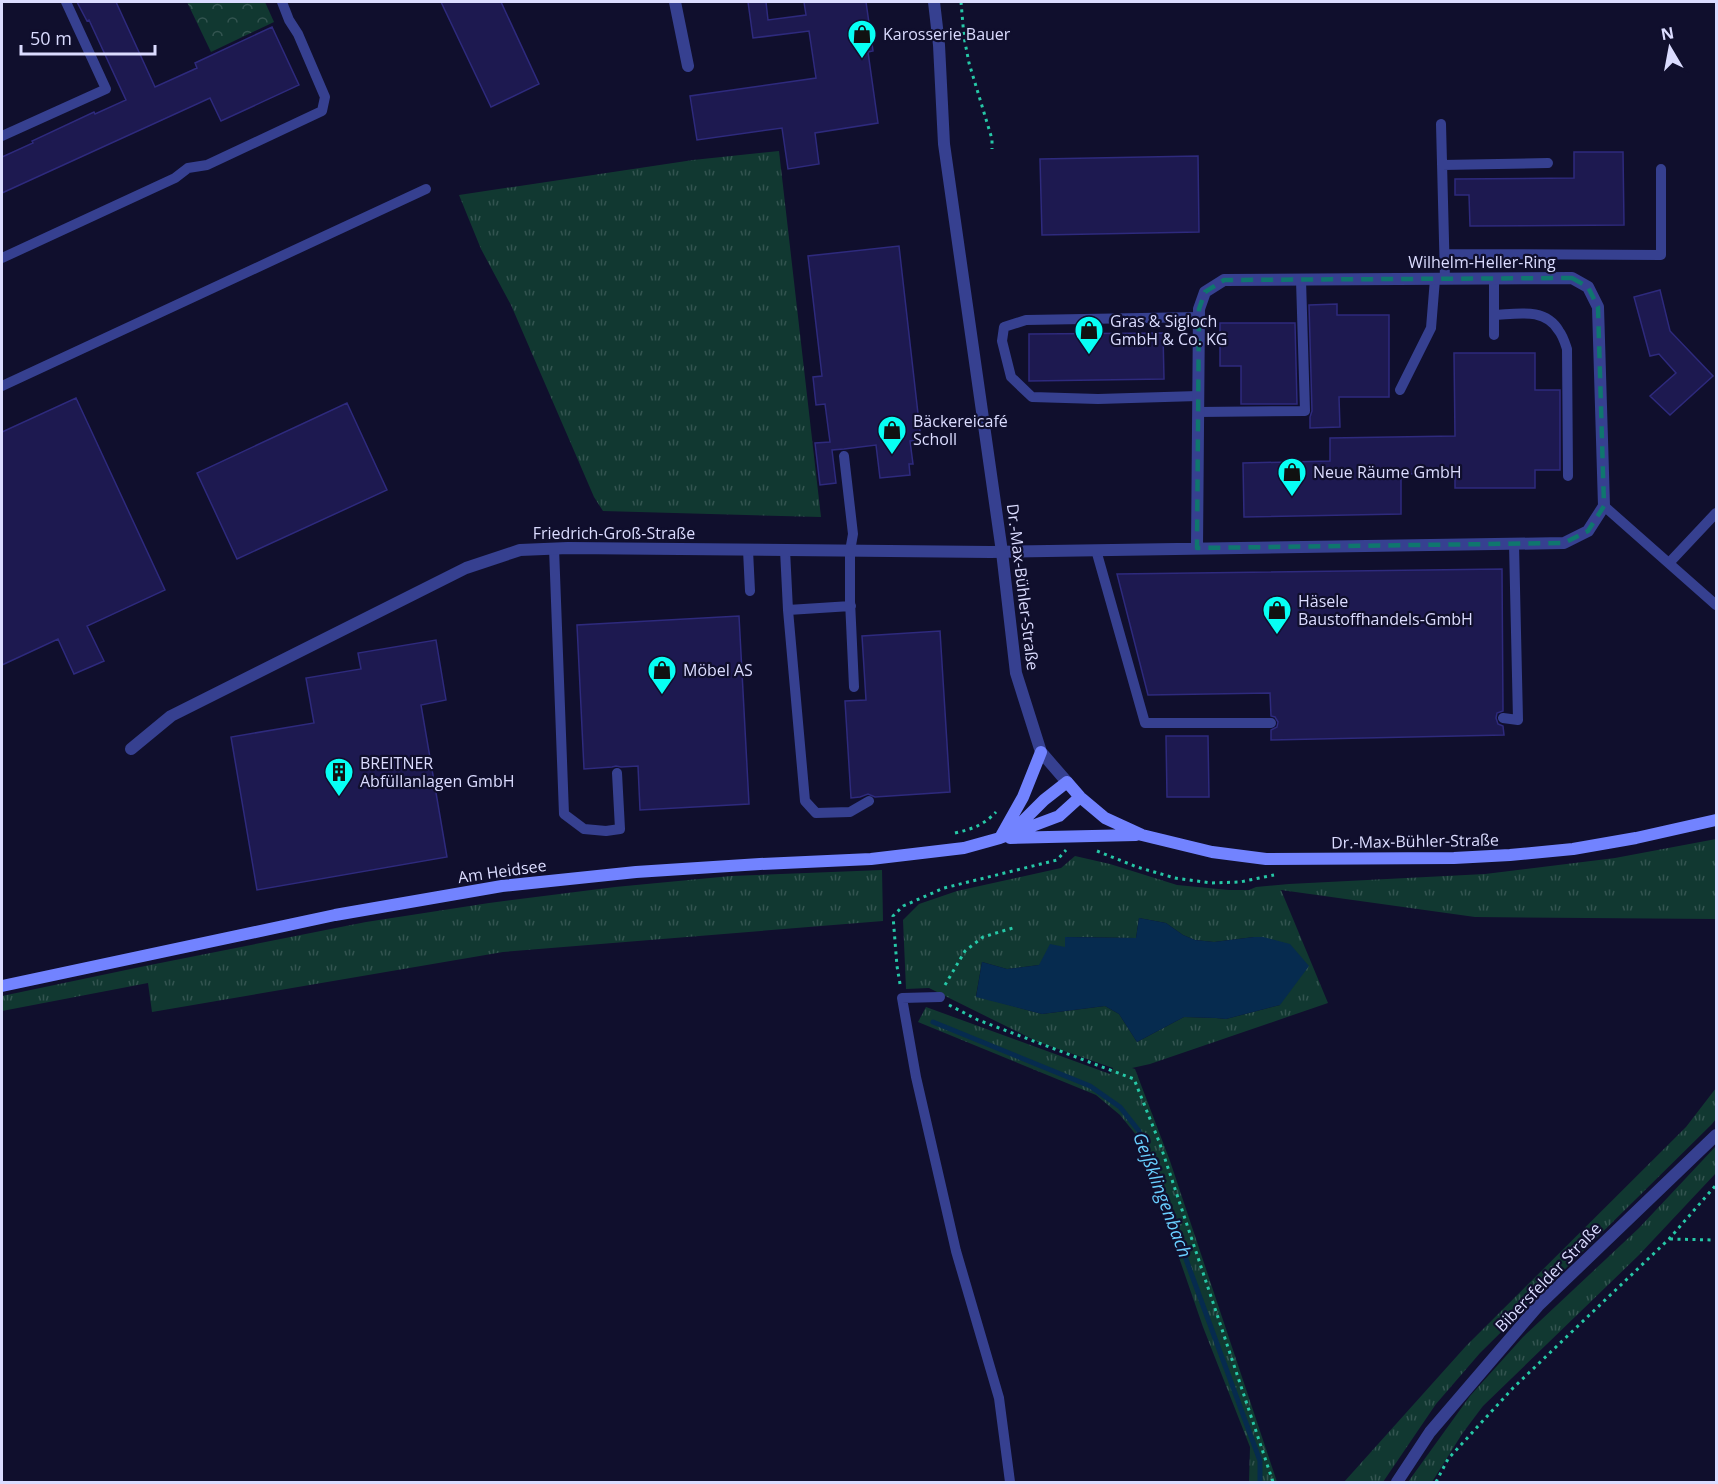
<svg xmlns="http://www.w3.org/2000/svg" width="1718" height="1484" viewBox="0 0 1718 1484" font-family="'Open Sans',sans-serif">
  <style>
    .grass { fill: url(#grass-tufts); fill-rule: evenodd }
    .park { fill: url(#park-crowns) }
    .water { fill: #062b4f }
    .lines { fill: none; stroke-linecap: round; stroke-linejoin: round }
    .stream { stroke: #062b4f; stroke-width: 5 }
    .building { fill: #1d1950; stroke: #2e2a7d; stroke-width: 1.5 }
    .path { stroke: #26c8a7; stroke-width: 3; stroke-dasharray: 3 4.5; stroke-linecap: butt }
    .service { stroke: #364090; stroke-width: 10 }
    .minor { stroke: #364090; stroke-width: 12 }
    .tertiary { stroke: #364090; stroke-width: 12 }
    .secondary { stroke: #7283ff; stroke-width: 12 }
    .marked { fill: none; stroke: #0f766e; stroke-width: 4.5; stroke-dasharray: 12 8; stroke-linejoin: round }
    .labels { text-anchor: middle; stroke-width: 4.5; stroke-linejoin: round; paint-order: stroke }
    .poi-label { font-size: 16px; fill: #dbdcff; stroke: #100f2d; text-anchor: start }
    .street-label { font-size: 16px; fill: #dbdcff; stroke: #100f2d }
    .water-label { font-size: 18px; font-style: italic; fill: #69cfff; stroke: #100f2d }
  </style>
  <defs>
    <pattern id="grass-tufts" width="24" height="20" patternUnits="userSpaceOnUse" patternTransform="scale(1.5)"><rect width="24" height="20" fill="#113831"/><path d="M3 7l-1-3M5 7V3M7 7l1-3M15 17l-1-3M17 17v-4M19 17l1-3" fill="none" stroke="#335450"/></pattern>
    <pattern id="park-crowns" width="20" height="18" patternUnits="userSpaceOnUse" patternTransform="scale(1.5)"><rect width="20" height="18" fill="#113831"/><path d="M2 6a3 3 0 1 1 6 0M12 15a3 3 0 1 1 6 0" fill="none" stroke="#335450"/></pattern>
  </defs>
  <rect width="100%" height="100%" fill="#100f2d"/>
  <path class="grass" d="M779,151L821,517L603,511L594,497L511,305L481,249L459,195L693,160Z
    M1716,839V919L1475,917L1281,890L1328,1003L1150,1064L1132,1068L1135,1069L1170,1161L1277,1482H1249L1250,1447L1203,1327L1137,1136L1120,1115L1096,1095L918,1022L926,1007L1110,1074L1113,1068L1038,1042L929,988L906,989L903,920L919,904L957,891L1061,868L1075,856L1110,864L1177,885L1229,890H1249L1256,887L1289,884L1485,874L1615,858ZM1139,918L1166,923L1183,935L1195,940L1214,942L1254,937L1280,1005L1226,1019L1216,1018L1184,1017L1137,1042L1119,1014L1105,1006L1042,1014L976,996L982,962L1007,969L1039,965L1065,947L1066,937L1136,938Z
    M882,870L883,921L503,952L152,1012L148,983L2,1011V996L145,966L366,922L489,903L615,887L731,876Z
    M1716,1088V1119L1712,1124L1480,1353L1436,1404L1383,1482H1344L1466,1346L1686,1127Z
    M1716,1146V1173L1639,1255L1483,1406L1462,1434L1432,1482H1408L1470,1396L1523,1337L1639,1228Z"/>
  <path class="park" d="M187,2H265L274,22L211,52Z"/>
  <path class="water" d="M1139,918L1166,923L1183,935L1195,940L1214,942L1254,937H1263L1290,944L1309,966L1280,1005L1226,1019L1216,1018L1184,1017L1137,1042L1119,1014L1105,1006L1042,1014L976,997L982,962L1007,969L1039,965L1050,944L1065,947V937L1136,938Z"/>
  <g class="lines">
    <path class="stream" d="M933,1022L1090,1086L1120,1107L1139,1131L1260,1461V1482"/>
  </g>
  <path class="building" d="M77,2H116L155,87L197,68L195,63L272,27L299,85L221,121L210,98L2,193V157L33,143L32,141L94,112L95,114L126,100L89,20L87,21Z
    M441,2H501L539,84L491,107Z
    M748,2H766L768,20L806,15L804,2H866L873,51L868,52L878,123L815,133L819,164L788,169L782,128L697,140L690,96L816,78L809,31L753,38Z
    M1574,152H1623L1624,225L1470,226L1469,195H1455V179L1574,178Z
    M1198,156L1199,232L1042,235L1040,159Z
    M899,246L921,440L910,441L913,464H909L910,475L880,478L876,445L844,449L832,450L836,483L820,485L815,443L830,442L825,404L816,405L813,377L822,376L808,256Z
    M1660,290L1670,331L1713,376L1670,415L1650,396L1676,373L1659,354L1650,356L1634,297Z
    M1337,304V315H1389V397H1339L1340,427L1310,428V417L1312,411L1309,305Z
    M1220,323H1295L1297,404H1241V366H1220Z
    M1163,333L1164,379L1029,381V334Z
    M1454,353H1535V390H1560V470H1535V488H1455V473L1401,474V514L1244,517L1243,463L1330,461V438L1455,436Z
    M76,398L165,590L87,626L104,661L74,674L58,639L2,665V432Z
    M347,403L387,490L237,559L197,473Z
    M1502,569L1503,711L1497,713L1496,718L1498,724L1503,726L1504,735L1271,740V730L1277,727L1278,722L1275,717L1271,716L1270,693L1148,695L1117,574Z
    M739,616L749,804L640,810L638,766L621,767L616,766L612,767L584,769L577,625Z
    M940,631L950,792L875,797L868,794L860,797L851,798L845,701L866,700L862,636Z
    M436,640L446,700L421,705L447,857L257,890L231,737L314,723L306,678L361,669L358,653Z
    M1166,736H1208L1209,797H1167Z"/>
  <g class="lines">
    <path class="path" d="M961,2L964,37L969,63L992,139V149
      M955,833C972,829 984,825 996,812
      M1097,851L1137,867L1175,878L1211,883L1240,882L1274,875
      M900,984L897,966L893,916L903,906L944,888L1057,860L1066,850
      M945,985L965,951L983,937L1016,927
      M949,1005L978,1020L1134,1079L1160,1144L1273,1482
      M1670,1239L1716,1240
      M1436,1482L1448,1459L1513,1388L1669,1239L1716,1185"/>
    <path class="service" d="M1441,124L1445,279
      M2,136L106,89L66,2
      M1442,165L1548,163
      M1446,254L1661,255V169
      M2,258L175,178L188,168L207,165L322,111L325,97L298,34L289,20L282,2
      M1494,279V315C1517,314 1545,307 1559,331C1563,336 1565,343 1567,349L1568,476
      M1494,315V335
      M2,386L426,189
      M1400,390L1431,328L1435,279
      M1198,396L1098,399L1032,397L1011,377L1002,341L1004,327L1026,320L1199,317
      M1198,412L1305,411L1301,280
      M844,456L853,534L850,551V601L854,687
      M1604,506L1716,605
      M554,548L564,814L584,829L606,831L620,829L617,773
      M748,550L750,591
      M785,550L788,610L851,606
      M1096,550L1145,723H1271
      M1669,563L1716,513
      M788,610L805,801L816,813L850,812L869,801
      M1503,718L1518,720L1514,544
      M940,997L902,998L916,1077L956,1251L999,1398L1010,1482"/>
    <path class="minor" d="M675,2L688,66
      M131,749L171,716L466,568L520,550L568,548L991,552L1564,543L1588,531L1604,506L1598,307L1588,287L1572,278L1224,280L1205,292L1199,309L1197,548"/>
    <path class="tertiary" d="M934,2L939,45L944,144L1002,552L1016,673L1041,752L1067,782
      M1397,1482L1430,1432L1538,1306L1716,1135"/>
    <path class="secondary" d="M1015,829L1044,800L1067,782L1080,797L1105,818L1142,835L1212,852L1266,859L1454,858L1510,855L1573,849L1636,838L1716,820
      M1000,838L1023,797L1041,752
      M1010,838L1136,835
      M2,986L335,915L502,886L636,872L760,864L871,859L964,848L1000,838L1059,816L1080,797"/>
  </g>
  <path class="marked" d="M1572,278L1588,287L1598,307L1604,506L1588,531L1564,543L1197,548L1199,309L1205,292L1224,280Z"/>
  <defs>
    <g id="shop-pin" transform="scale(1.5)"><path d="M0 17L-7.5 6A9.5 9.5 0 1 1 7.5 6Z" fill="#07fff4" stroke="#100f2d"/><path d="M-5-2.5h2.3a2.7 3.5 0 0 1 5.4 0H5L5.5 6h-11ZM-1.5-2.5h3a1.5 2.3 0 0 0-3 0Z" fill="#111"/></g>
    <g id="building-pin" transform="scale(1.5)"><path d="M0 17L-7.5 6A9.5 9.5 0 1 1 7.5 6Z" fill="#07fff4" stroke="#100f2d"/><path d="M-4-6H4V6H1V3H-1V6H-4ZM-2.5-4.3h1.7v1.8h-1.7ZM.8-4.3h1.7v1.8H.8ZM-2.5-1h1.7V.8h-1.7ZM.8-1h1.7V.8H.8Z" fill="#111"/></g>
  </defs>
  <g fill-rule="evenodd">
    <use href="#shop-pin" x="862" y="34"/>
    <use href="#shop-pin" x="1089" y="330"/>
    <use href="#shop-pin" x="892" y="430"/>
    <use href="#shop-pin" x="1292" y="472"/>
    <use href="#shop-pin" x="1277" y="610"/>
    <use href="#shop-pin" x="662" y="670"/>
    <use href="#building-pin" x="339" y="772"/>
  </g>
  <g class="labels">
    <g class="poi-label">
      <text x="883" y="40">Karosserie Bauer</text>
      <text x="1110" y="327">Gras &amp; Sigloch<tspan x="1110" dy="18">GmbH &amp; Co. KG</tspan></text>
      <text x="913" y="427">Bäckereicafé<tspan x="913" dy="18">Scholl</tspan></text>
      <text x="1313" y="478">Neue Räume GmbH</text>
      <text x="1298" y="607">Häsele<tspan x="1298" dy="18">Baustoffhandels-GmbH</tspan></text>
      <text x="683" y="676">Möbel AS</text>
      <text x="360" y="769">BREITNER<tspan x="360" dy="18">Abfüllanlagen GmbH</tspan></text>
    </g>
    <g class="street-label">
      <text x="1482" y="268">Wilhelm-Heller-Ring</text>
      <text x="614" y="539">Friedrich-Groß-Straße</text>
      <text transform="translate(1023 587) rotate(83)" y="6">Dr.-Max-Bühler-Straße</text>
      <text transform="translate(1415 841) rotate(-1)" y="6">Dr.-Max-Bühler-Straße</text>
      <text transform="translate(502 871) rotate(-8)" y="6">Am Heidsee</text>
      <text transform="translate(1548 1277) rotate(-46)" y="6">Bibersfelder Straße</text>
    </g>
    <g class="water-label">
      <text transform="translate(1162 1195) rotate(69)" y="6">Geißklingenbach</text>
    </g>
  </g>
  <rect width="1718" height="1484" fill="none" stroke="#dbdcff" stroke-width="6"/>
  <g transform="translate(1670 48) rotate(350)" stroke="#100f2d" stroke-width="4.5" paint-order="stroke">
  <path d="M0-4.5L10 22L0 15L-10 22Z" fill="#dbdcff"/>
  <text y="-9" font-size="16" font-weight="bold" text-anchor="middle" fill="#dbdcff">N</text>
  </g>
  <path d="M21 45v9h134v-9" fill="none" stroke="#dbdcff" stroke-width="3"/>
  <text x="30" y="45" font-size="18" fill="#dbdcff" stroke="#100f2d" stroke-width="4.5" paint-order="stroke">50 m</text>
</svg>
